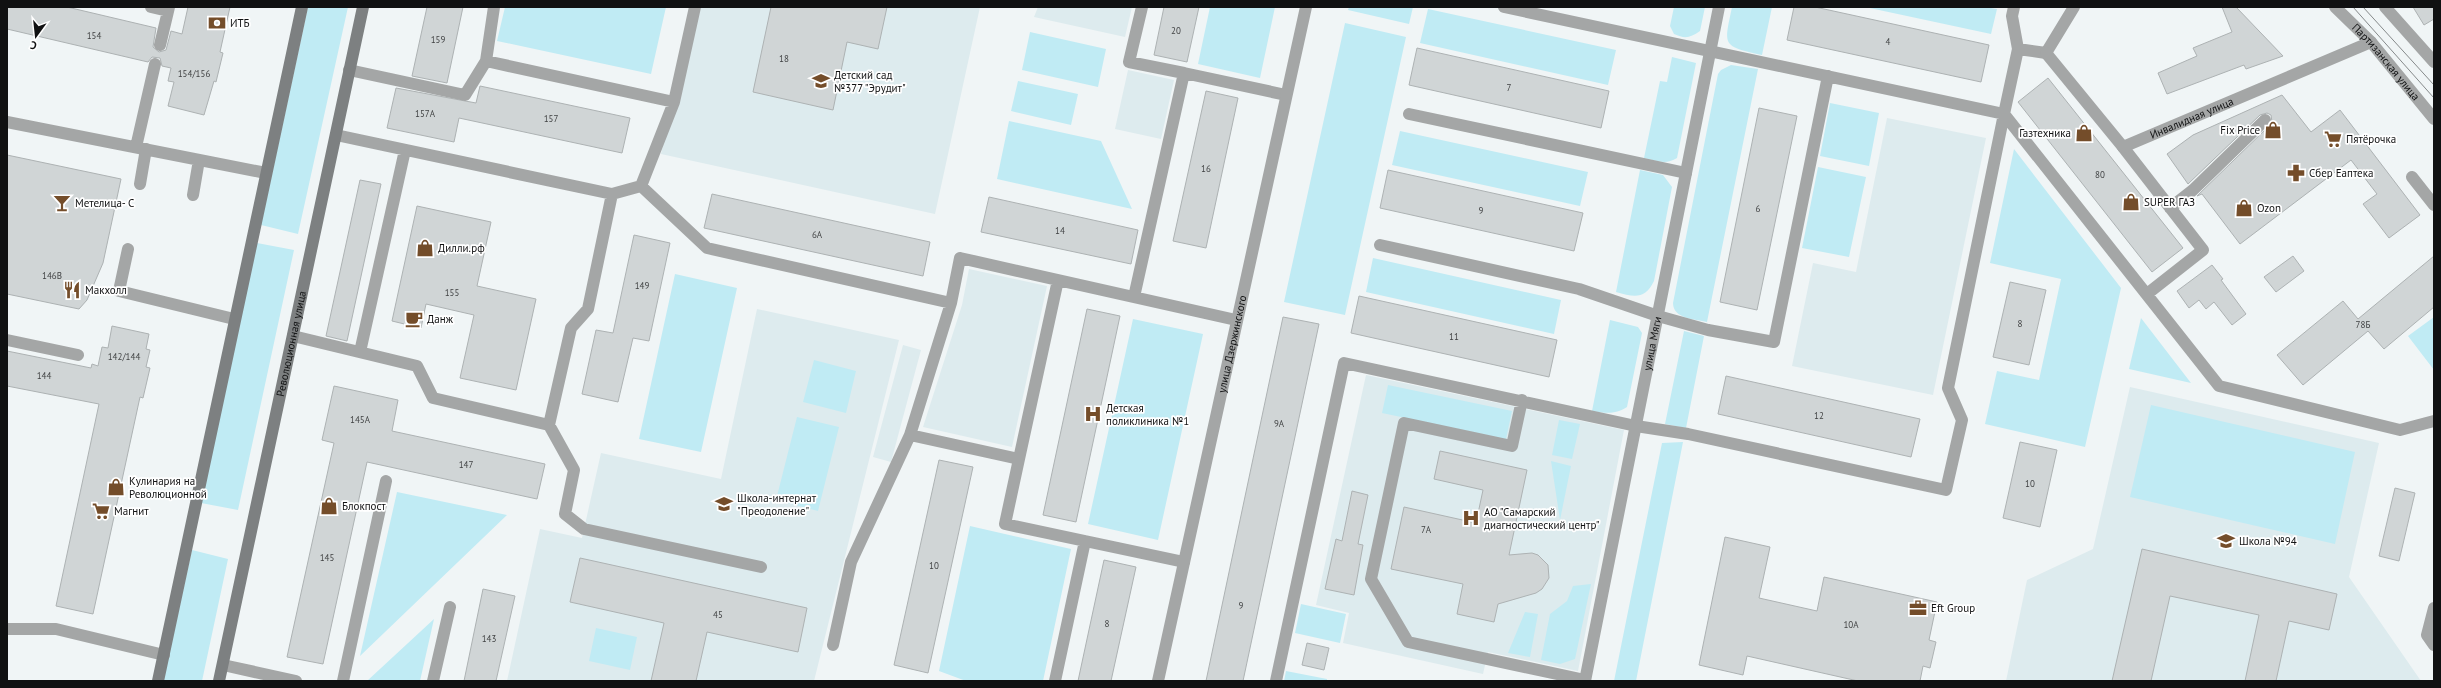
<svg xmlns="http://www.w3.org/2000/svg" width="2441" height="688" viewBox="0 0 2441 688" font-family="'PT Sans',sans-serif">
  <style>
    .built { fill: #ddebee }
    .green { fill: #c0ebf4 }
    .building { fill: #d0d5d6; stroke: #adb2b3 }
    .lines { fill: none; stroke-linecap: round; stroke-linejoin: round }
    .service { stroke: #a4a6a6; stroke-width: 12 }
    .minor { stroke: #a4a6a6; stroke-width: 12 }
    .tertiary { stroke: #a4a6a6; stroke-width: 12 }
    .secondary { stroke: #7d8081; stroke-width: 12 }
    .tram { stroke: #868a8b; stroke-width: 1 }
    .labels { text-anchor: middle; stroke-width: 3.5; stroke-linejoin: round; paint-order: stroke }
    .number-label { font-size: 9px; fill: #404243 }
    .poi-label { font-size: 11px; fill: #101112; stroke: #fff; text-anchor: start }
    .street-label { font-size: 11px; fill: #101112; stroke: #fff }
  </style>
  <rect width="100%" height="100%" fill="#f0f5f6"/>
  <path class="built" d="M693,7H980L935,214L661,154Z
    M1038,7H1132L1125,37L1034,17Z
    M1128,70L1174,80L1161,139L1115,129Z
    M1887,118L1986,138L1933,395L1792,366L1813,263L1856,272Z
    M969,269L1047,286L1012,447L923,427L962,305Z
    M757,309L899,340L814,681H507L540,529L582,538L601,453L721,479Z
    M903,345L921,350L891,462L873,457Z
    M1366,375L1624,430L1578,671L1488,652L1483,674L1343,643L1349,613L1316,605Z
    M2130,387L2379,443L2349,577L2421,681H2006L2027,580L2093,549Z"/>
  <path class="green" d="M308,7H348L298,234L261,225Z
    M505,7H666L651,74L497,41Z
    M1210,7H1275L1260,78L1198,64Z
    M1349,7H1413L1409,24L1348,10Z
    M1674,7H1705L1700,31C1690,38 1685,39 1674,34L1670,26Z
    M1732,7H1772L1762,55C1721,46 1724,46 1732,7Z
    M1865,7H1985L1997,9L1991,34Z
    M1428,9L1616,50L1608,85L1420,43Z
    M1345,23L1406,37L1345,315L1284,302Z
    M1030,32L1106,49L1098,87L1022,70Z
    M1672,57L1696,63L1677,158C1666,165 1657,161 1644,158L1660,81L1667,82Z
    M1731,65L1758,69L1707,322C1695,319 1673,319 1673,303L1718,74L1721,70Z
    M1018,81L1078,94L1071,125L1011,111Z
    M1830,103L1879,113L1869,166L1820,156Z
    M1009,121L1101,141L1132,209L997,179Z
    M1400,131L1588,172L1580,206L1392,165Z
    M2014,149L2121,288L2085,447L1985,424L1997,371L2039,380L2061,279L1990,263Z
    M1818,167L1866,177L1849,257L1802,248Z
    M1640,170L1663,175L1672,187L1654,281C1645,300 1634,297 1616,292Z
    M257,243L294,250L238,510L201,503Z
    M1373,258L1561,300L1554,334L1366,292Z
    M675,274L737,288L701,452L639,439Z
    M2434,317V370L2408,336Z
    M2141,318L2191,383L2129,369Z
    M1133,319L1203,334L1158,540L1088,524Z
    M1610,320L1638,327L1642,333L1627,407C1615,415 1605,413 1592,411Z
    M1684,331L1704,336L1686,428L1665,424Z
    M814,360L856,371L846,413L803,402Z
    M1388,385L1512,411L1506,439L1382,413Z
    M2151,405L2355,452L2335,544L2130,497Z
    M797,417L839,427L818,511L776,500Z
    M1559,420L1580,424L1572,459L1552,455Z
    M1683,442L1636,681H1614L1662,443Z
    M1551,461L1571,466L1560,520Z
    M397,492L507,515L360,656Z
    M970,526L1071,549L1043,681H966L939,671Z
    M192,550L228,559L202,681H163Z
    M1591,584L1575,659L1560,664L1541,660L1550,614L1567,601L1573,586Z
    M1301,604L1346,614L1340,643L1295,633Z
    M1525,612L1538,614L1530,657L1508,653Z
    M434,619L420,681H367Z
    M596,628L637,637L630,670L589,661Z
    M1286,671L1327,679V681H1284Z"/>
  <path class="building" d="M7,7H67L156,28L153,47L159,52L166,50L171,31L182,34L188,7H230L220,52L223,53L216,82L214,81L204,115L168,106L174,82L168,81L171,68L162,66L160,58L152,57L148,62L7,29Z
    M427,7H463L447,83L412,76Z
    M771,7H887L878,49L847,42L833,110L753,92Z
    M1164,7H1199L1187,62L1154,55Z
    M1794,7H1815L1989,45L1981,82L1787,40Z
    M2222,7H2236L2283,56L2246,69L2244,65L2167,94L2158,73L2197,56L2193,48L2232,32Z
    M2413,7H2434V19L2424,25Z
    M1417,48L1609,91L1601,128L1409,85Z
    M2048,78L2183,248L2152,272L2018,102Z
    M480,86L630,118L622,153L459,118L454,142L387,128L396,88L476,103Z
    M1206,91L1238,98L1206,248L1173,241Z
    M2282,95L2311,132L2340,110L2420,215L2389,238L2363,204L2377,194L2351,160L2240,244L2202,194L2197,196L2270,125L2272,122L2271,115L2267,113L2260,115L2188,184L2167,154L2193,135Z
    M1759,108L1797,116L1757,310L1720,302Z
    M7,155L121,179L103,263L87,300L79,309L7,294Z
    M1388,170L1583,213L1574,251L1380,208Z
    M360,180L381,184L347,341L326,336Z
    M712,194L930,242L923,276L704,228Z
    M989,197L1138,230L1131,264L981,232Z
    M417,206L491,222L477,286L536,299L516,390L460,378L474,315L426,304L421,328L392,321Z
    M634,235L670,243L649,341L633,338L618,402L582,394L596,330L613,333Z
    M2293,256L2304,271L2276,292L2264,277Z
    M2434,256V307L2384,349L2368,331L2303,385L2277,355L2343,301L2358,319Z
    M2212,265L2223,279L2221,280L2246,314L2232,325L2214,302L2206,309L2199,300L2189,308L2177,291Z
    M2010,282L2046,290L2029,365L1993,357Z
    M1359,296L1557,340L1549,377L1351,333Z
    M1087,309L1120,316L1076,522L1043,515Z
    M1283,317L1319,324L1243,681H1206Z
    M112,326L149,334L146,349L150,350L146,367L150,368L143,398L140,397L93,614L56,606L99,404L7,386V351L91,368L92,364L98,366L102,347L108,348Z
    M1726,376L1920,419L1911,457L1718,414Z
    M334,386L398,400L392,431L545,464L537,499L367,462L323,664L287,657L334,443L322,440Z
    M2020,442L2057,450L2040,527L2003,518Z
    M1440,451L1527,470L1509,555L1532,553L1538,555L1548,565L1549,578L1542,589L1536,593L1498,604L1494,622L1457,614L1463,584L1391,569L1404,507L1476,523L1483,490L1434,479Z
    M939,460L973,467L928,673L894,665Z
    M2395,488L2415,493L2399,561L2379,556Z
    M1352,491L1368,495L1358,544L1363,545L1354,595L1325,589L1336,539L1342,541Z
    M1725,537L1770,547L1759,598L1817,611L1824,577L1937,602L1929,640L1936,642L1930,668L1923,666L1920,681H1858L1747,656L1743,675L1699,665Z
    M2142,549L2337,594L2329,630L2289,621L2276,681H2245L2259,615L2170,596L2151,681H2112Z
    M580,558L807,608L798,652L707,632L696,681H651L664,623L570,602Z
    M1104,560L1136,567L1111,681H1078Z
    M483,589L515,596L496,681H464Z
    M1307,643L1329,648L1324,670L1302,665Z"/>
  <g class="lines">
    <path class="service" d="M151,7L168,11
      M1142,7L1129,62L1184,73
      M1504,7L2004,114L2018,49L2046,53L2074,7
      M2014,7L2012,16L2018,49
      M160,45L169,7
      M486,61L494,7
      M349,70L465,95L486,61L674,102L695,7
      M1409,114L1686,173
      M7,122L266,173
      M136,147L155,64
      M2123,147L2203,250L2147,294
      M2412,177L2434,205
      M140,184L146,149
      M641,186L707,248L951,303
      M612,194L641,186L674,102
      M193,195L199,160
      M2170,208L2193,190L2265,120
      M1380,245L1579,289L1658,316L1708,330L1774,342L1828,76
      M128,249L119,291L234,319
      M1134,297L1184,73L1286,95
      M293,336L417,366L433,398L549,425L571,328L588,309L612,194L336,135
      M7,340L78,355
      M360,352L405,150
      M1522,400L1512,446L1404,423L1371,579L1408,642L1585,680
      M549,425L574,470L565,514L584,529L761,567
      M910,435L1019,459L1005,524L1085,541
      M1019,459L1058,280
      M7,629H56L164,655
      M833,645L851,562L910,435L951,303L960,258L1236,320
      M223,665L296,681
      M343,681L386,481
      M433,681L450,607
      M1055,681L1085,541L1184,562
      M1276,681L1344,363L1636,426L1688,434L1946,490L1962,420L1948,388L2004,114L2219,386L2400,430L2434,421"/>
    <g class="minor">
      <path id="s1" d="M2046,53L2123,147L2371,42"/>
      <path d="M2434,608L2427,635L2434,645"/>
      <path id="s2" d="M1158,681L1306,7"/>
      <path id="s3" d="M1585,681L1719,7"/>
    </g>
    <g class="tertiary">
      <path id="s4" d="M2335,7L2371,42L2434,119"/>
      <path d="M2385,7L2434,62"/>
    </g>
    <g class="secondary">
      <path d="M158,681L302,7"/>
      <path id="s5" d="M219,681L363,7"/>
    </g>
    <path class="tram" d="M2353,7L2434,98
      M2363,7L2434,85"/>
  </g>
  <defs>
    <g id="bank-bare" transform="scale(1.38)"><path d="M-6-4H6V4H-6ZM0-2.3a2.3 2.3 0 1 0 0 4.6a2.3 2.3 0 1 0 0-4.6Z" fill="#744d2a" stroke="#fff" stroke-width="2.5" paint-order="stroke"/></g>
    <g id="school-bare" transform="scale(1.38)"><path d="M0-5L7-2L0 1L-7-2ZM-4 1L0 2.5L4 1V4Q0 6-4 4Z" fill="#744d2a" stroke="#fff" stroke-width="2.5" paint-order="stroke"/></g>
    <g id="shop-bare" transform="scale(1.38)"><path d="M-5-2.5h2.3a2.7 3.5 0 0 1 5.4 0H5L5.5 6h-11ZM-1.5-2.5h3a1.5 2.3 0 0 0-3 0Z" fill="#744d2a" stroke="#fff" stroke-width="2.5" paint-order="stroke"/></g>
    <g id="supermarket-bare" transform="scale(1.38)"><path d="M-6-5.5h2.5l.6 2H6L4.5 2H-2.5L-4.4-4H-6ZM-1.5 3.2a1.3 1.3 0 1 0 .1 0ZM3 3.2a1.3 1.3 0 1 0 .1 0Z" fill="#744d2a" stroke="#fff" stroke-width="2.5" paint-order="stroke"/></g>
    <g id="pharmacy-bare" transform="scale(1.38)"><path d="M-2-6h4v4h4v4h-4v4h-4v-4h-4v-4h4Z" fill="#744d2a" stroke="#fff" stroke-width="2.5" paint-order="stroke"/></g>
    <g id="bar-bare" transform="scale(1.38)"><path d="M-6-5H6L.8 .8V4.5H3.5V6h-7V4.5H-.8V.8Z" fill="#744d2a" stroke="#fff" stroke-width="2.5" paint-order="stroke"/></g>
    <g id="restaurant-bare" transform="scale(1.38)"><path d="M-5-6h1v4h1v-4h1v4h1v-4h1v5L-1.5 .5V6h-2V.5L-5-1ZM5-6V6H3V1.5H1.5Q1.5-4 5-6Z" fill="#744d2a" stroke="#fff" stroke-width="2.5" paint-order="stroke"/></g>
    <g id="cafe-bare" transform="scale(1.38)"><path d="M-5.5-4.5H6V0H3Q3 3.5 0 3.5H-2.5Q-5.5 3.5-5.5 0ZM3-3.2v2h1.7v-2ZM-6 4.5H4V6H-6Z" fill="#744d2a" stroke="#fff" stroke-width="2.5" paint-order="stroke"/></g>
    <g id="hospital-bare" transform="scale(1.38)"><path d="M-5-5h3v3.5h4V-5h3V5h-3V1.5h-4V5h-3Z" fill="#744d2a" stroke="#fff" stroke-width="2.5" paint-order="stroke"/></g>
    <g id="office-bare" transform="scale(1.38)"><path d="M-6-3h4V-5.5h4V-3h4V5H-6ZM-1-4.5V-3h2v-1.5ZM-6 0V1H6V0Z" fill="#744d2a" stroke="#fff" stroke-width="2.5" paint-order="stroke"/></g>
  </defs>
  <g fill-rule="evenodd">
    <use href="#bank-bare" x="217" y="23"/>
    <use href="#school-bare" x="821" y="81"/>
    <use href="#shop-bare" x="2273" y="130"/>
    <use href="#shop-bare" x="2084" y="133"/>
    <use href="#supermarket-bare" x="2333" y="139"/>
    <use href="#pharmacy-bare" x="2296" y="173"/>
    <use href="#shop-bare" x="2131" y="202"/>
    <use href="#bar-bare" x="62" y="203"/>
    <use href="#shop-bare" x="2244" y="208"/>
    <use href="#shop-bare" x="425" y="248"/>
    <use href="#restaurant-bare" x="72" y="290"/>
    <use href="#cafe-bare" x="414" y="319"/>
    <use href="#hospital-bare" x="1093" y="414"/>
    <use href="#shop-bare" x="116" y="487"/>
    <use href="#school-bare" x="724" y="504"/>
    <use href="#shop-bare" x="329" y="506"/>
    <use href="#supermarket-bare" x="101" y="511"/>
    <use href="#hospital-bare" x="1471" y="518"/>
    <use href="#school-bare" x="2226" y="541"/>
    <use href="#office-bare" x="1918" y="608"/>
  </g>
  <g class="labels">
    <g class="number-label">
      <text x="1176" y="34">20</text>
      <text x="94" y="39">154</text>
      <text x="438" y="43">159</text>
      <text x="1888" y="45">4</text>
      <text x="784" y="62">18</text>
      <text x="194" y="77">154/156</text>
      <text x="1509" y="91">7</text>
      <text x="425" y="117">157А</text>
      <text x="551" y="122">157</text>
      <text x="1206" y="172">16</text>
      <text x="2100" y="178">80</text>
      <text x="1758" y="212">6</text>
      <text x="1481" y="214">9</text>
      <text x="1060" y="234">14</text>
      <text x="817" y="238">6А</text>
      <text x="52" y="279">146В</text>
      <text x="642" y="289">149</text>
      <text x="452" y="296">155</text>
      <text x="2020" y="327">8</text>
      <text x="2363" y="328">78Б</text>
      <text x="1454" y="340">11</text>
      <text x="124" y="360">142/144</text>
      <text x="44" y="379">144</text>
      <text x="1819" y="419">12</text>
      <text x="360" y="423">145А</text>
      <text x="1279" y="427">9А</text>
      <text x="466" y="468">147</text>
      <text x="2030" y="487">10</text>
      <text x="1426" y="533">7А</text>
      <text x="327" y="561">145</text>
      <text x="934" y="569">10</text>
      <text x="1241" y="609">9</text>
      <text x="718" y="618">45</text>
      <text x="1107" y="627">8</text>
      <text x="1851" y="628">10А</text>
      <text x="489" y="642">143</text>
    </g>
    <g class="poi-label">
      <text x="230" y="27">ИТБ</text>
      <text x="834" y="79">Детский сад<tspan x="834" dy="13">№377 "Эрудит"</tspan></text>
      <text x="2260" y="134" text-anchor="end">Fix Price</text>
      <text x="2071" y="137" text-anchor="end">Газтехника</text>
      <text x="2346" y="143">Пятёрочка</text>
      <text x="2309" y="177">Сбер Еаптека</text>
      <text x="2144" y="206">SUPER ГАЗ</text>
      <text x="75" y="207">Метелица- С</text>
      <text x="2257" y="212">Ozon</text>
      <text x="438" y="252">Дилли.рф</text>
      <text x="85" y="294">Макхолл</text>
      <text x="427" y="323">Данж</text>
      <text x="1106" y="412">Детская<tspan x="1106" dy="13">поликлиника №1</tspan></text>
      <text x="129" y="485">Кулинария на<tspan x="129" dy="13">Революционной</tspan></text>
      <text x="737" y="502">Школа-интернат<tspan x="737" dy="13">"Преодоление"</tspan></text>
      <text x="342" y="510">Блокпост</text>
      <text x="114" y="515">Магнит</text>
      <text x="1484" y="516">АО "Самарский<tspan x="1484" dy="13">диагностический центр"</tspan></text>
      <text x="2239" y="545">Школа №94</text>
      <text x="1931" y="612">Eft Group</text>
    </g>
    <g class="street-label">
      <text dy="4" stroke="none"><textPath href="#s4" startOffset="75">Партизанская улица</textPath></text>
      <text dy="4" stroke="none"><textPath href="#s1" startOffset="196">Инвалидная улица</textPath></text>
      <text dy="4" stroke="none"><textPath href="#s5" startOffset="345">Революционная улица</textPath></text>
      <text dy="4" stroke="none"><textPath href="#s2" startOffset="345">улица Дзержинского</textPath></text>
      <text dy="4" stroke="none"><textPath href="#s3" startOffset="344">улица Мяги</textPath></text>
    </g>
  </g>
  <rect width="2441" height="688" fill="none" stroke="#101112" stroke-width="16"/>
  <g transform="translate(36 36) rotate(195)" stroke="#ffffff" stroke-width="3" paint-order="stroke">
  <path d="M0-3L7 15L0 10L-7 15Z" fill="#101112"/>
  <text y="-6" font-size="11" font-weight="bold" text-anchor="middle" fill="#101112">С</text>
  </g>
</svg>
